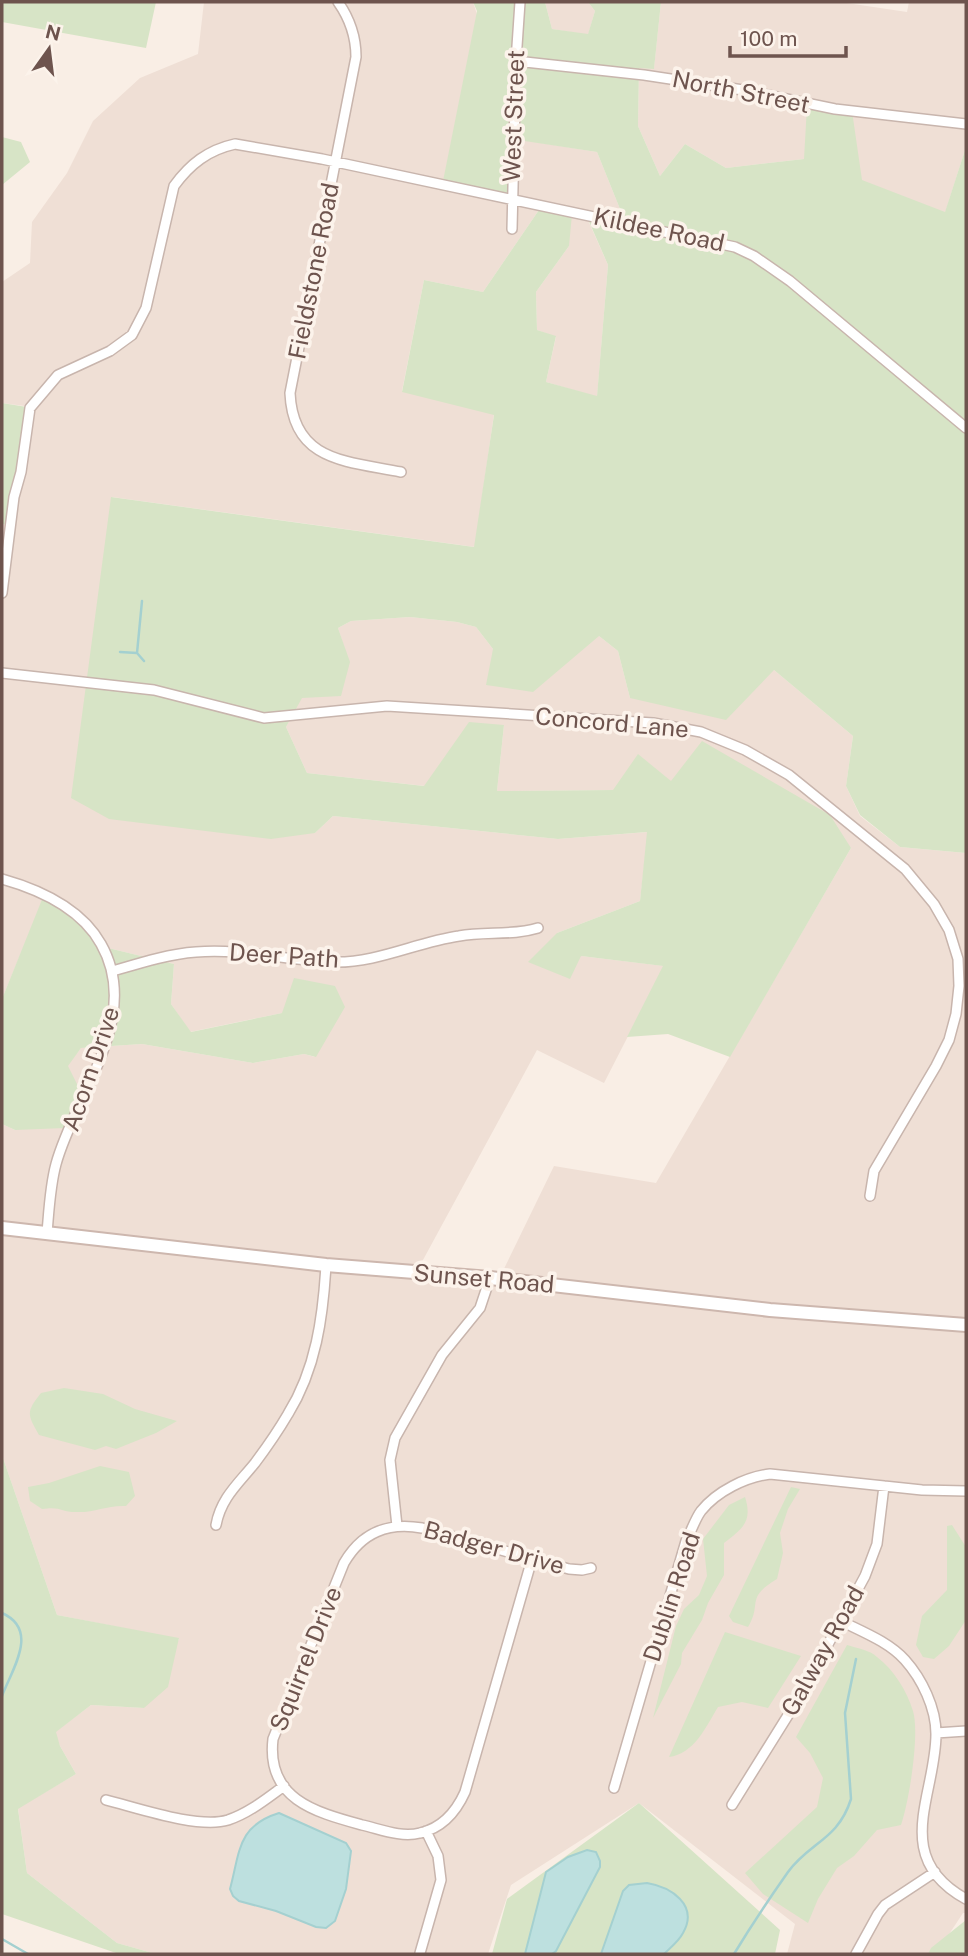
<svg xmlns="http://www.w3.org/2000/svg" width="968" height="1956" viewBox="0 0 968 1956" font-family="'Public Sans',sans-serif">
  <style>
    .residential { fill: #efdfd5 }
    .green { fill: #d7e4c6 }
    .water { fill: #bde0df; stroke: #a4d0d0; stroke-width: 2 }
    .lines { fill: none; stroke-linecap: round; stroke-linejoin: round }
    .stream { stroke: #a4d0d0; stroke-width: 2.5 }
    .street-casing { stroke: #c8b5ad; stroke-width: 12 }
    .secondary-casing { stroke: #cdb7ae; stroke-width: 16 }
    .street { stroke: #fff; stroke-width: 9 }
    .secondary { stroke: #fff; stroke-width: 12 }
    .labels { text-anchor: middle; stroke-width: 7; stroke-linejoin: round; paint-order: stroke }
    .street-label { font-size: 24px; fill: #6e544e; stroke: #fcf3eb }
  </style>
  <rect width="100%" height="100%" fill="#f9eee5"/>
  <path class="residential" d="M204,2H473L517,139L597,152L622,214L620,225L587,218L608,265L597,397L546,382L556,337L537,330L536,292L569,246L541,207L483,292L424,280L402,391L494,414L475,547L112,497L315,833L333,816L558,839L648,832L640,901L557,933L581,956L664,966L604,1083L537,1050L417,1271L499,1279L554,1166L656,1183L851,848L671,781L613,790L497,791L504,725L425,786L307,773L286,727L301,698L349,662L338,628L351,621L410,617L457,622L476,627L493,649L599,636L618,651L630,698L774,670L853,736L846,786L860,816L900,847L966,853V1913H963L936,1954H787L795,1924L639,1803L511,1885L488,1954H156L117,1943L27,1873L18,1808L76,1774L60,1746L55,1732L91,1705L144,1708L179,1639L57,1615L2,1455V1124L15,1130L81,1048L142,1044L253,1063L304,1054L315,1057L282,1013L190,1032L171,1004L174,964L104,947L44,897L2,999V524L11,525L32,407L2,403V282L30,263L32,222L67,173L93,121L140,78L198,54Z
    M545,2H588L595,11L588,35L552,29Z
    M661,2H840L907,12L909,2H966V147L945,213L804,159L726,168L685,144L660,176L638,126L639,68H654Z"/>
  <path class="green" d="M2,2H156L146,48L2,22Z
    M473,2H545L552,29L588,34L595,11L588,2H661L654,69L639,68L638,126L660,176L685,144L726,168L804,159L807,106L852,111L862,180L945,212L966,147V853L900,847L860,815L846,786L853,736L774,670L726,720L630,698L618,651L599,636L533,692L486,685L493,649L476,627L457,622L410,617L351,621L338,628L350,662L341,696L302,698L286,727L307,773L424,786L469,722L504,725L497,791L613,790L638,754L671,781L702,741L830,815L851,848L730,1057L668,1034L627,1037L663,966L581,956L570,979L528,962L557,933L640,901L647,832L558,839L333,816L315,833L271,839L109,819L71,798L111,497L474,547L494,415L402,392L424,280L483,292L541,207L572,214L569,246L536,292L537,330L556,336L546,382L597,396L608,265L587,217L620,224L622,214L597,152L518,140L516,202L442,186L477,11Z
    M2,137L21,142L30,162L2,185Z
    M2,403L33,408L11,525L2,524Z
    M43,897L90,923L104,947L174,964L171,1004L191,1032L282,1013L294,978L335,986L345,1007L316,1057L304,1054L253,1063L142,1044L81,1048L68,1066L80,1090L65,1128L15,1130L2,1124V999Z
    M64,1388L103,1394L135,1409L177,1421L156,1433L116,1449L106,1446L95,1450L39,1435C27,1414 26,1412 41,1393Z
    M2,1455L57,1615L179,1638L168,1687L144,1708L91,1705L56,1732L60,1746L76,1774L18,1809L27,1873L117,1943L156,1954H119L2,1914Z
    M100,1466L129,1472L135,1496L126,1506C107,1505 94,1513 76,1512C61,1512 61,1506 42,1509L30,1501L28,1487L49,1483Z
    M791,1487L800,1489L788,1509L780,1533L783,1553L777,1579C744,1599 763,1602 748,1627L733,1622L729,1616Z
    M745,1497C753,1522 742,1529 724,1543V1575L708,1603L702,1620L682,1653L681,1664L653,1718L676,1626L684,1609L699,1595L707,1576L703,1539L729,1505Z
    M952,1525L966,1547V1620L949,1646L934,1659L923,1657L916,1645L922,1616L947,1590V1526Z
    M725,1632L801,1656L768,1708L742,1702L718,1707C706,1727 694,1754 669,1757Z
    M847,1645C856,1648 870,1650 877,1657C894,1670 907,1691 913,1711C920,1734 909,1802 901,1825L877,1830L854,1856L837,1868L818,1899L808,1923L763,1894L745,1873L817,1807L823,1778L810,1753L796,1737Z
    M639,1803L780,1930L775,1954H492L507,1899Z
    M966,1920V1954H928L931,1948Z"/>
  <path class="water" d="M279,1813L346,1843L351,1851L346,1889L335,1921L326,1928L316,1927L276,1911L239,1901L233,1896L230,1889C240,1852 237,1826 279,1813Z
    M587,1850L596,1852L600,1861V1867L556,1951L552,1954H525L546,1872L568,1857Z
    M647,1883C671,1887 699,1905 683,1933C679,1941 670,1948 664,1954H601L623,1891L629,1885Z"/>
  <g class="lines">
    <path class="stream" d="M120,652L137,653L144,661
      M137,653L142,601
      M2,1613C40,1630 12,1669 2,1696
      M2,1939L28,1954
      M734,1954C751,1926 769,1899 788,1872C810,1842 838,1840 851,1799L845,1713L856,1659"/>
    <g class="street-casing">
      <path id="street" d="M338,2C350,19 356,36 356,57L290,393C293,462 347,461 401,472
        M516,61L644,75L743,90L835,109L966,124
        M512,229L516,61L520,2
        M2,593L14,497L21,472L30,408L58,375L110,351L132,335L146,308L174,186C190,164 208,150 235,144L322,159L735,247L754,256L790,281L966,428
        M2,673L154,690L264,718L387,706L653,723L701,732L745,750L789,775L905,869L934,904L949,930L958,959L959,986L956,1014L949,1040L936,1066L874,1171L870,1196
        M2,879C41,890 81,908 101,944C143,1018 75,1094 56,1164C50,1186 49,1210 47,1233
        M113,971C140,963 168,954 196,952C242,948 288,961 334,962C377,963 417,942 459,936C485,931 512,936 538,928
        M216,1525C221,1498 238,1484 255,1463C267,1447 278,1431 288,1414C316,1369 323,1317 326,1265
        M397,1526L390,1460L395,1438L442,1355L480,1308L490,1278
        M532,1559L465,1792C456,1812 442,1828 420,1833C401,1838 380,1829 362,1825C315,1812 266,1799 273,1739L344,1563C362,1532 388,1522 422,1528L569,1569L582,1570L591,1568
        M841,1621C863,1632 889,1642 905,1660C922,1679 936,1708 936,1734C936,1795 890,1857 966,1899
        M936,1733L966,1731
        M614,1788L686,1541C691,1532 695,1519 701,1511C717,1491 746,1477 770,1474L922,1490L966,1491
        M106,1800C138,1808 198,1829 228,1820C249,1813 266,1799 284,1786
        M732,1805L800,1696L865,1576L877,1544L884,1486
        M420,1953L441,1880L438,1856L426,1831
        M856,1954L878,1914L885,1905L935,1872"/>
    </g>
    <g class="secondary-casing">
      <path id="secondary" d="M2,1228L326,1265L490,1278L770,1310L966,1325"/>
    </g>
    <use href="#street" class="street"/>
    <use href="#secondary" class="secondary"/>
  </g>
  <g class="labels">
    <g class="street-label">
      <text transform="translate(741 92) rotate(11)" y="8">North Street</text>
      <text transform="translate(514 116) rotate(-88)" y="8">West Street</text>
      <text transform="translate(659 230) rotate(12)" y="8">Kildee Road</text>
      <text transform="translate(314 271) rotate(-79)" y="8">Fieldstone Road</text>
      <text transform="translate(612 723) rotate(5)" y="8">Concord Lane</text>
      <text transform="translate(284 956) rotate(4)" y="8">Deer Path</text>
      <text transform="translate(91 1069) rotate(-71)" y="8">Acorn Drive</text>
      <text transform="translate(484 1279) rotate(5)" y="8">Sunset Road</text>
      <text transform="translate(494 1548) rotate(15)" y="8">Badger Drive</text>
      <text transform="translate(672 1597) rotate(-72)" y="8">Dublin Road</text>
      <text transform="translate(823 1651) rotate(-61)" y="8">Galway Road</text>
      <text transform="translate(306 1659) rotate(-68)" y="8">Squirrel Drive</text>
    </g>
  </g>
  <rect width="968" height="1956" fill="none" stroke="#6e544e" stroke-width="7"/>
  <g transform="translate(49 49) rotate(14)" stroke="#fcf3eb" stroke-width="5" paint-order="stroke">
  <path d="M0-5L12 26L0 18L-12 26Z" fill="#6e544e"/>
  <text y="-10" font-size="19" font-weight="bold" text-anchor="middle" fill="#6e544e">N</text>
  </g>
  <path d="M730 46v10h116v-10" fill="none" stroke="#6e544e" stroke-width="3.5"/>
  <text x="740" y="46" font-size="21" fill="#6e544e" stroke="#fcf3eb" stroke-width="5" paint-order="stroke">100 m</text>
</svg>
